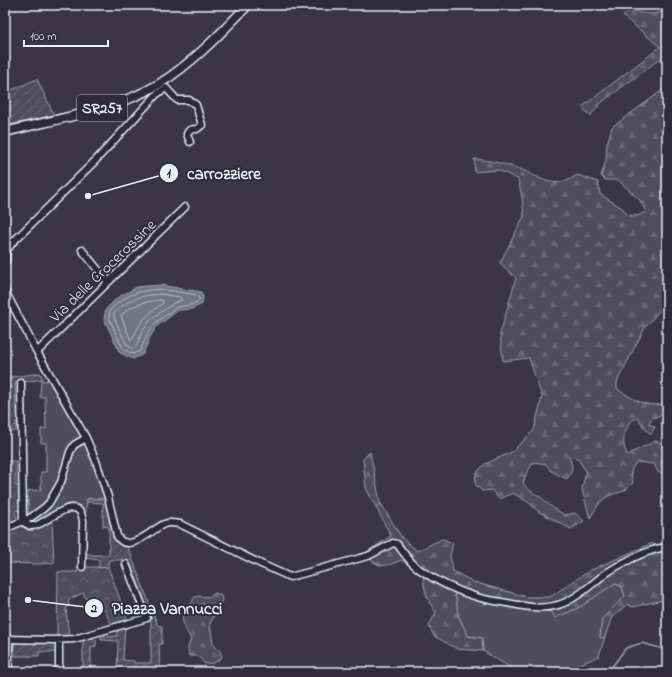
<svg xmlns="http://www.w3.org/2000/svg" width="672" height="677" viewBox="0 0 672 677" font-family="'Indie Flower',sans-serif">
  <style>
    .grass { fill: #504e5f; stroke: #9ca0ac }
    .forest { fill: url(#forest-firs); stroke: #9ca0ac }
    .park { fill: url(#park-crowns); stroke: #9ca0ac }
    .garden { fill: url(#garden-furrows); stroke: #9ca0ac }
    .water { fill: #737482; stroke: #a2a6b1 }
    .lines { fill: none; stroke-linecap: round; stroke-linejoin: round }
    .shore { stroke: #b9bfc9; stroke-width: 1 }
    .stream { stroke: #a2a6b1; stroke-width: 1.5 }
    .minor-casing { stroke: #e8f1f8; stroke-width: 9 }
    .major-casing { stroke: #e8f1f8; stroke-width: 11 }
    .minor { stroke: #2f2a3d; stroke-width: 6 }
    .major { stroke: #2f2a3d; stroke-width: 8 }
    .labels { text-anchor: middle; stroke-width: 4; stroke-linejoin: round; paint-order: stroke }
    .shield { fill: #2f2a3d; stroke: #b0b5c0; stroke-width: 1 }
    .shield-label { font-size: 15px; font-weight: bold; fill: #e8f1f8 }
    .street-label { font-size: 16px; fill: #e8f1f8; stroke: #2f2a3d }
    .leader { fill: none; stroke: #e8f1f8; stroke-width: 1.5 }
    .callout-dot { fill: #e8f1f8; stroke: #2f2a3d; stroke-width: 1.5 }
    .mark-label { font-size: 12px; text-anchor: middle; font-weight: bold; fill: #111 }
    .callout-label { font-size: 17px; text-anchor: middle; font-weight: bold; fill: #e8f1f8; stroke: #2f2a3d; stroke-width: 4; stroke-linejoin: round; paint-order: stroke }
  </style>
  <defs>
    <pattern id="forest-firs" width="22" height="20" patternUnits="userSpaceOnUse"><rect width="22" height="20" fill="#504e5f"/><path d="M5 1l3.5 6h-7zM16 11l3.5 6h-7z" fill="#696877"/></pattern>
    <pattern id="park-crowns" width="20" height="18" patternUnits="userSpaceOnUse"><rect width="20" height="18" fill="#504e5f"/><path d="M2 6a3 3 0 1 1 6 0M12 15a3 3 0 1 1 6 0" fill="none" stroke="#696877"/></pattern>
    <pattern id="garden-furrows" width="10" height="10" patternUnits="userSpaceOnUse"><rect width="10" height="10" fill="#504e5f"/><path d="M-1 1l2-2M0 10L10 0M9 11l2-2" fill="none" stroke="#696877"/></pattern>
  </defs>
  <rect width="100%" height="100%" fill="#3a3648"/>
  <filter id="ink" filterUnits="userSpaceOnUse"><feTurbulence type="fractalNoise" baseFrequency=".025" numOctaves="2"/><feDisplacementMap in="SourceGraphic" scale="8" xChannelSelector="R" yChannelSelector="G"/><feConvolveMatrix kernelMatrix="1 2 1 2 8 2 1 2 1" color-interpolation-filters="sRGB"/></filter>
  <g filter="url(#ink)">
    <path class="grass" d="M52,380L82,437L72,443C65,466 59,494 39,510C36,513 31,514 28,516V491L41,490V472H46V443H41V429H46L45,397H40L41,381Z
      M84,444L87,446L107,499H87L86,512H83L79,508L32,524L29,521C63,500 63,482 76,447Z
      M614,583L622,587L625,596L602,619L600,637H605L599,656L572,668L550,672H518L483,651L482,638L468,636L458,615L456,598L453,591L552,612L556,617L580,607Z"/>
    <path class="forest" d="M630,10C641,14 656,16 667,10V64L661,58L602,102L590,116L582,107L660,47L623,16Z
      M667,87V306L663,307L645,327L617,382V389C637,401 643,407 667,404V412L651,419L649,424L655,427L651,434L645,429L638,418L630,421C624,435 621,440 627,455L655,441L667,445L666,460L661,461L664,475L658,472L654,464L637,462C629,470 631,473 633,483C622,494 621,491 608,496C600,500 595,510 590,518L582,490L586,471L577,458L569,457C573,466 573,470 567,479L551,471L546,464L534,462L526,474L523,483C529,492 536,493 544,500C551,507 556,510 565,515L575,513L584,521L571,529L539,512L528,502L513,493L499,499L492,490L482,491L475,484L476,473L485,464L512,452L534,430L542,397L529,358L503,361L500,334L516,278L500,263L524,216L522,197L518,179L498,170L475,172L474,159C489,160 505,164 520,169C541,178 555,191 577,175L598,182L600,194L622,208L628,215L637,216L646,212L640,200L618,180H605L601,176L606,160L607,144L612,127Z
      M370,452L380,502L402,538L417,551L442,539L453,543L450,556L453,571L473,582L527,597H550L589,571L652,543L664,550H667V599L633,607L627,604L611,619L605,637L600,638L602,619L625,596L622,587L615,583L580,607L555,618L552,612L453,591L456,598L458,615L468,636L482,638L483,651L457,649L434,636L429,626L436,612C427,601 424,590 423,575L401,560C384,568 377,568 365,553L391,536L366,488L363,459Z
      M215,593L221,595L222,600L210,624L213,644L220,651L222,657L214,663L205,664L198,656H189L188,648L191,639C186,630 177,617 187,607C191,604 192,603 194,598L198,596L210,597Z"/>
    <path class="park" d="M52,521L54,563L37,564L5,563V531L22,524L39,527Z
      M78,567H108L128,621L112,625L101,603L89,606L83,593L68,600L69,606L66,608L69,637L57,636L58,572H77Z"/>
    <path class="garden" d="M37,79L54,115L5,126V93Z
      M40,373L43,379L15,383L16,409H22V422H16V431H10L8,428H5V378Z
      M5,461H16V486L22,487L23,512H19L17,510L15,512L17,519L5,524Z
      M87,499H107C110,511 112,537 122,545H127L158,626H162V644H159L160,670L154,672H117L118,641L101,640V633L104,632L105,637L117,636V629L125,626L123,660L134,661V663H151V621L129,563L126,564L124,560H109L108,567L99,568V560L86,558V554H91L93,555H109V527L103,526V503L87,502Z
      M92,638L96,640V646L91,647V672H83V641Z
      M14,642L59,643V652H39V656H14Z"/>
    <path class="water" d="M160,285L201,292L203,297L202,304L192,309L179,310L157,326L150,337L143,354L133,359L120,353L104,319L106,309L117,298L137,287Z"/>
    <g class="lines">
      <path class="shore" d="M160,289L197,295L199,298V301L191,305L177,307L155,323L147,335L140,351L133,354L123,349L109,318L110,310C127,294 137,291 160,289Z
        M160,294L180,297L182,300L174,303L151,319L142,332L136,347L133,349L127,345L114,318V313C130,298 140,296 160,294Z
        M160,300L163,301V303C147,315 141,320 133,338L130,339L121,315C133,304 144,302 160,300Z"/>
      <path class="stream" d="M608,672L626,648L642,643L667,650"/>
      <g class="minor-casing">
        <path id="minor" d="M82,250L108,282
          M5,257L7,250L13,242L96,160L157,94L166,88L177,100H189L196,105L202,125L197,129C192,129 189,129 187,134L190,142
          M5,291L37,352L86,438L96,461L108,497L117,536C128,555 151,530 164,524C170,522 174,523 180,524L261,564L290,577L368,556L393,543L397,544C404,553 410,563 419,569C436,581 457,591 477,597C486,600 497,601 507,603C527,607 547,611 566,602C579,596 590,586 601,577C617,565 647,549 667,547
          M37,352L185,207
          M21,383L23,522
          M23,522L30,526C33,526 36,526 39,524C52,518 79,493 83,521L82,567
          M5,529L30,518L44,508L49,503L61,482L70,452L74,445L86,438
          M5,639L54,640L74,639L147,618L126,564
          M9,639V672
          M59,640V672"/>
      </g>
      <g class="major-casing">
        <path id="major" d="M5,132C55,119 114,111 159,84C193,63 221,33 248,5
          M5,255V261"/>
      </g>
      <use href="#minor" class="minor"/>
      <use href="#major" class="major"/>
    </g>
  </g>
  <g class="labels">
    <rect class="shield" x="77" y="95" width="50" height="26" rx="3"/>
    <g class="shield-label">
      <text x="102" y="113">SR257</text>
    </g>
    <g class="street-label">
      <text transform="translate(102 270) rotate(-44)" y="6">Via delle Crocerossine</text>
    </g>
  </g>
  <path class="leader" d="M88 196L169 173M28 600L94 608"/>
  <g class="callout-dot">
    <circle cx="88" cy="196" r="4"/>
    <circle cx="28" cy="600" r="4"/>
    <circle cx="169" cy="173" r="10"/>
    <circle cx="94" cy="608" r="10"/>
  </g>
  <g class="mark-label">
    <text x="169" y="177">1</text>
    <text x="94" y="612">2</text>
  </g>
  <g class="callout-label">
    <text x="224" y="179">carrozziere</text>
    <text x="167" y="614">Piazza Vannucci</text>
  </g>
  <rect width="672" height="677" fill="none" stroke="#2f2a3d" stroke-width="20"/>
  <rect x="10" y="10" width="652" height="657" fill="none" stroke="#e8f1f8" stroke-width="1.5" filter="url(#ink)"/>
  <path d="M24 40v6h84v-6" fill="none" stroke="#e8f1f8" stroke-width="2"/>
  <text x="30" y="40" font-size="12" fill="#e8f1f8" stroke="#2f2a3d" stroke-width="3" paint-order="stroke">100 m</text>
</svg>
